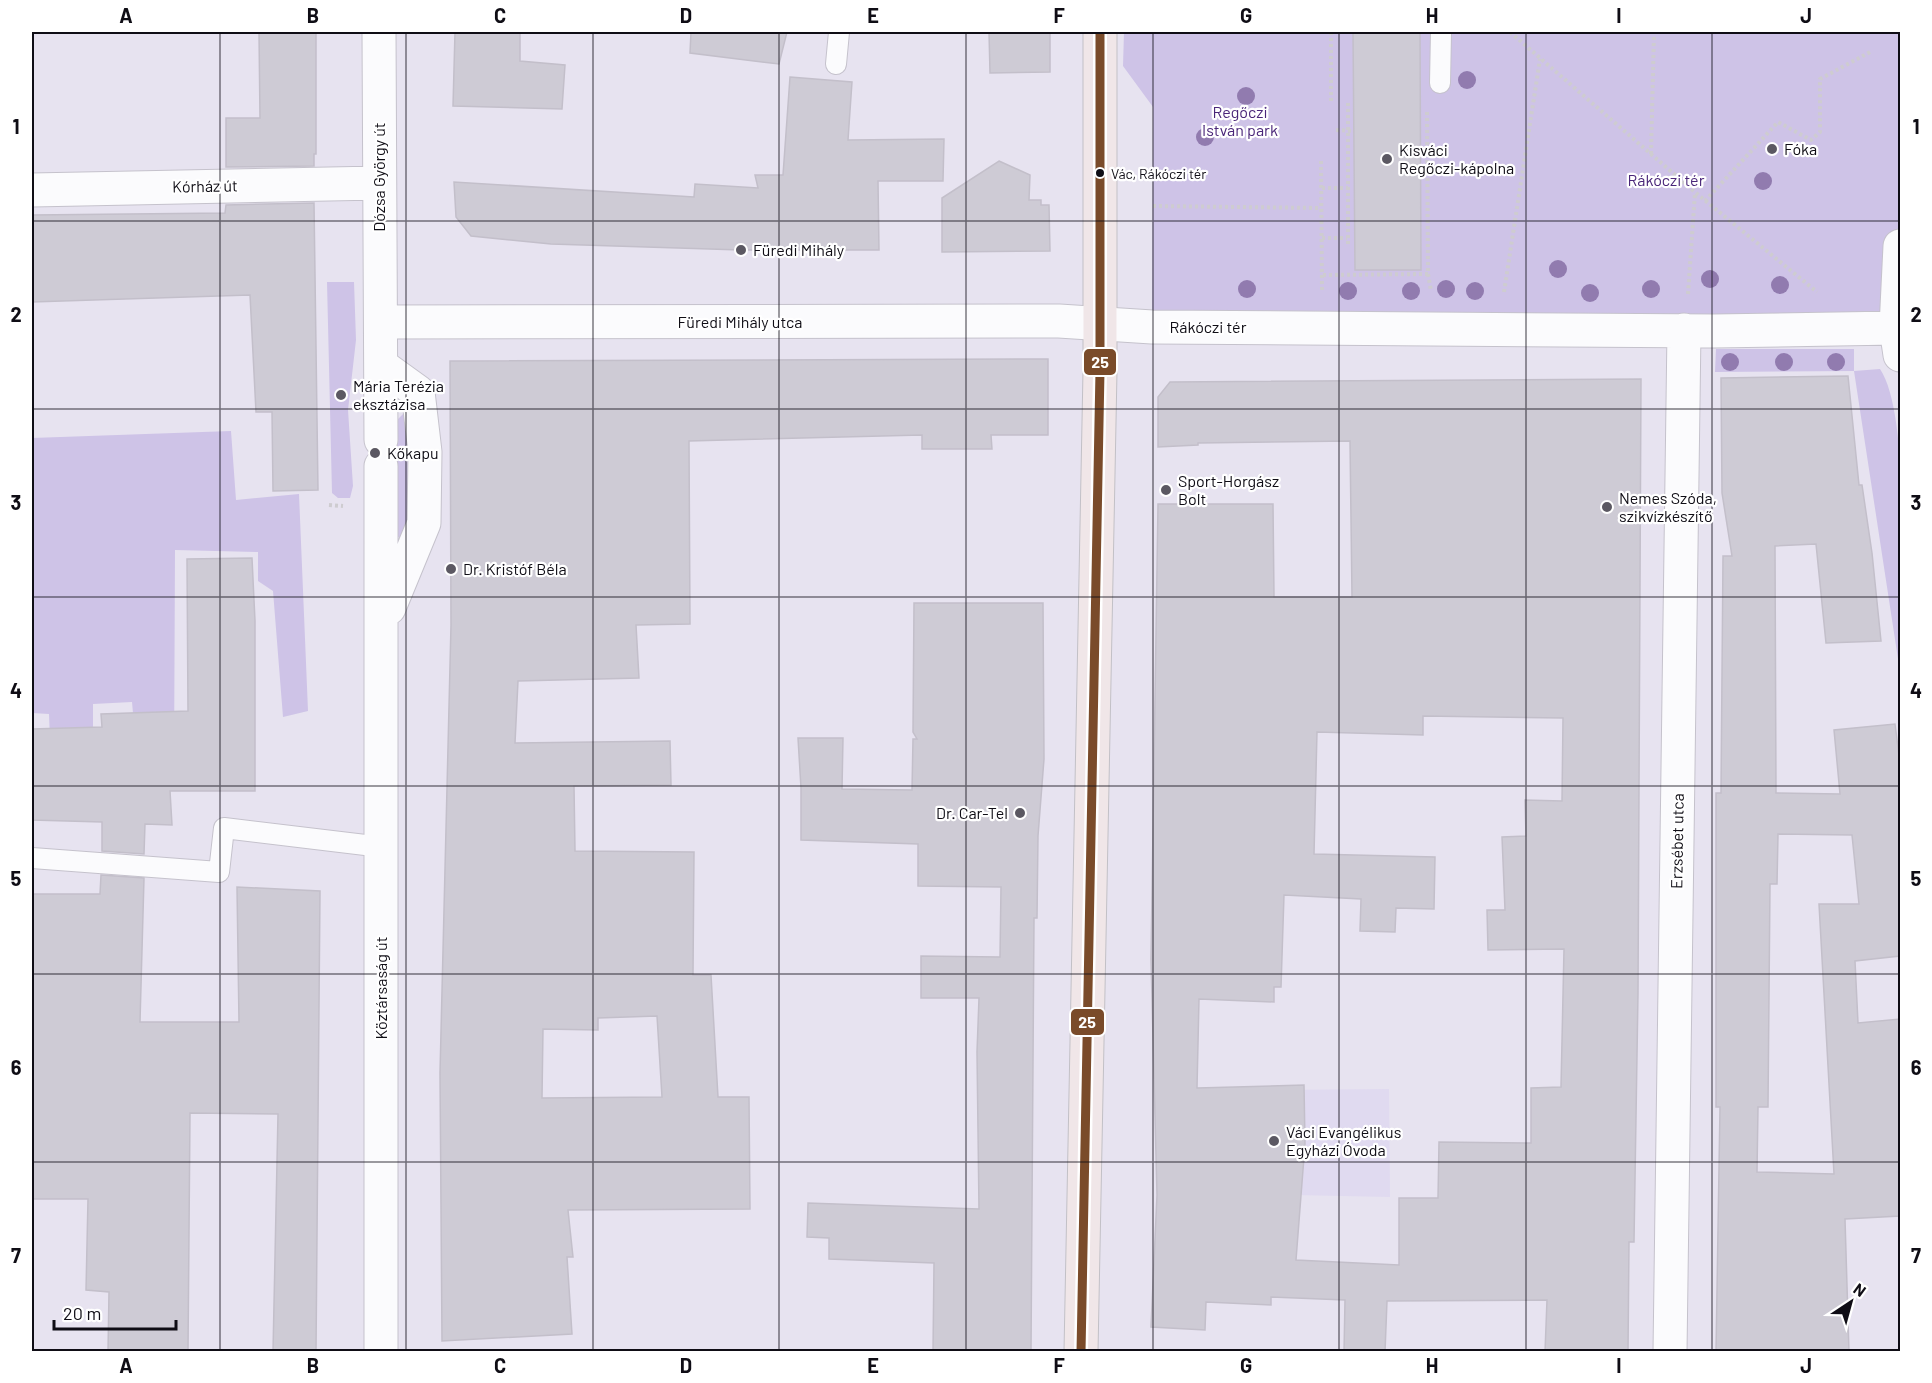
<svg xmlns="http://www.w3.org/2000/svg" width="1932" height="1383" viewBox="0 0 1932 1383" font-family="Barlow,sans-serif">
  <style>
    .built { fill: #e0daf0 }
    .green { fill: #cec3e7 }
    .building { fill: #cecbd5; stroke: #c3bfca; stroke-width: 1.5; fill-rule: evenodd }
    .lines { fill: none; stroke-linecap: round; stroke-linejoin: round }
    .lane-casing { stroke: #c5c2cc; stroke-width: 22 }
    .street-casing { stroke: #c5c2cc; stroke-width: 35 }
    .primary-casing { stroke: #c2c0c6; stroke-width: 35 }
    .path { stroke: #ceccd0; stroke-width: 4; stroke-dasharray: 3 3; stroke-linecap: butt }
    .lane { stroke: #fbfbfd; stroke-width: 20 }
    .street { stroke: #fbfbfd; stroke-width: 33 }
    .primary { stroke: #f0e6e8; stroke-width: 33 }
    .bus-1-casing { stroke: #fff; stroke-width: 14 }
    .bus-1 { stroke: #7a4b2a; stroke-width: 9 }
    .tree { fill: #917baf }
    .grid { fill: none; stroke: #0f0d15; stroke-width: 1.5; stroke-opacity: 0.55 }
    .poi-dot { fill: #5b5862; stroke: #fff; stroke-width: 2 }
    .bus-dot { fill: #0f0d15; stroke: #fff; stroke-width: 2 }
    .labels { text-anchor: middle; stroke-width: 4.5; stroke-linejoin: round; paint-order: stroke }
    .bus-label { font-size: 14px; fill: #0f0d15; stroke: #fff; text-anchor: start }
    .park-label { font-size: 16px; fill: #4a2679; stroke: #fff }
    .poi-label { font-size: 16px; fill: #0f0d15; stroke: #fff; text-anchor: start }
    .street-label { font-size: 16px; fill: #0f0d15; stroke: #fff }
    .line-badge { stroke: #fff; stroke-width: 2 }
    .badge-label { font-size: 16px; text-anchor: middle; font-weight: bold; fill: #fff }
    .neatline { fill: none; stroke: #0f0d15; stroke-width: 2 }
    .grid-label { font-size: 20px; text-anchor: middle; font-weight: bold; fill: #0f0d15 }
  </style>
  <rect width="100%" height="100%" fill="#e7e3f0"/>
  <path class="built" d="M1389,1089L1390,1197L1160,1192L1158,1091Z"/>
  <path class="green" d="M1124,32H1900V246L1896,328L1152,327L1153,107L1123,66Z
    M327,282H354L356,340L348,410L353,486L350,498H338L332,493Z
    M1716,349H1854V371L1880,369C1912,416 1901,608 1900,672L1854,371L1715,372Z
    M403,414L408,415L413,422L407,538L401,540L392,530L393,429L394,423Z
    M231,431L236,500L299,494L308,711L283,717L273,591L258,581V552L175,550L174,769H138L132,702L93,704V767L51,766L49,714L32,713V438Z"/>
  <path class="building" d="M259,32H316V154H314V166L226,167V118H260Z
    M455,32H520V61L565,65L562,109L453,106Z
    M691,32H787L779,64L690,53Z
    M989,32H1050V72L990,73Z
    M1353,32H1420L1421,270H1355Z
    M790,77L852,82L848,140L944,139L943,181H878L879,250H741L551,244L471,236L456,217L454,182L694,197L695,184L758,188L755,175H783Z
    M999,161L1030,175L1029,200H1041V205H1049L1050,251L942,252V198Z
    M314,203L318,490L273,491L272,412H256L250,295L32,302V215L225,213L226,205Z
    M1048,359V435H991L992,449H922V435L689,441L690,624L636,625L639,678L518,681L515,743L670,741L671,785L574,786L575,851L694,852L693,975H711L718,1097H749L750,1209L568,1210L573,1257H567L572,1334L442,1341L440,1073L451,625L450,361ZM657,1016L662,1097L542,1098L543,1029L598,1030V1018Z
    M1848,376L1859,485H1862L1872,553L1881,641L1826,643L1816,544L1775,546L1776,793L1840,794L1834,730L1895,724L1900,763V956L1855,961L1858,1023L1900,1019V1216L1845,1219L1849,1352H1716L1720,1107H1716V793H1721L1723,556H1732L1722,493L1721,378ZM1778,834L1852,835L1859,904H1819L1834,1174L1757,1172L1758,1107H1768L1770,884H1777Z
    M1641,379L1638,993L1634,1242H1629L1628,1352H1545L1547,1300L1387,1301L1385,1352H1344L1345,1300L1271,1297V1305L1206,1302L1205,1330L1151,1327L1157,1195L1151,959L1158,504H1273L1274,597H1352L1350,441L1198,443V445L1158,447V397L1170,382ZM1423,716L1563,718L1562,801L1525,800L1526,836L1502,837L1505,910H1487L1488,950L1564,949L1561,1087L1531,1088V1143L1439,1142L1438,1198H1399V1265L1296,1260L1305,1144L1304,1085L1197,1088L1199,999L1274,1002V987H1281L1284,895L1361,899L1360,931L1395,932L1396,908L1434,909L1435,857L1314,854L1317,732L1423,735Z
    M252,558L255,621V791H170L172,825L145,824L144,854L102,851V822L32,820V729L102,727L101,714L188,711L187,559Z
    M914,603H1043L1044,759L1038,836L1037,918H1034L1031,1352H933L934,1263L829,1259V1238L807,1237L808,1203L979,1209L977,1052L979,998H921V956L1000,957L1001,887L918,886V844L801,840V788L798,738H843L842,789L912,790L913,739H917L913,732Z
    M101,875L144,878L140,1022H239L237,887L320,891L316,1352H273L278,1114L190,1113L188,1352H108L109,1292L86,1290L88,1199H32V894H100Z"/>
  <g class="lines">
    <g class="lane-casing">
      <path id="lane" d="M836,64L839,32
        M1440,83L1441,32
        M32,858L219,872L224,828L382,847"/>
    </g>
    <g class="street-casing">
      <path id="street" d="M379,32L381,440
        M32,190L379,183
        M1900,246L1896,328L1900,355
        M381,322L1059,321L1152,327L1714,331L1896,328
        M382,366L418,392L425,452L424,523L389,608
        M381,1352V466
        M1670,1352L1684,330"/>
    </g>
    <g class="primary-casing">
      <path id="primary" d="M1081,1352L1100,371V32"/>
    </g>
    <path class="path" d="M1510,32L1696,193L1817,292
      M1331,101V32
      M1336,130L1354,131
      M1651,154L1654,32
      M1321,161L1322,291
      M1322,188H1348
      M1705,201L1778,122L1811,140L1820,132V79L1872,51
      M1153,206L1321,208
      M1322,238H1347
      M1348,244V103
      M1428,274L1431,291
      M1323,275L1428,274L1427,110
      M1504,292L1540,59
      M1688,294L1695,193
      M329,505L343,506"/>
    <use href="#lane" class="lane"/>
    <use href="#street" class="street"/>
    <use href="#primary" class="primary"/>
    <g class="bus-1-casing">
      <path id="bus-1" d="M1081,1352L1100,371V32"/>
    </g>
    <use href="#bus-1" class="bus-1"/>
  </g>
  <g class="tree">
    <circle cx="1467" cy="80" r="9"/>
    <circle cx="1246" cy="96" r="9"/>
    <circle cx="1205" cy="137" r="9"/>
    <circle cx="1763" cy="181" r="9"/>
    <circle cx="1558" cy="269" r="9"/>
    <circle cx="1710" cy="279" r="9"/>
    <circle cx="1780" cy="285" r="9"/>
    <circle cx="1247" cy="289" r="9"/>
    <circle cx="1446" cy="289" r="9"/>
    <circle cx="1651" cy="289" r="9"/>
    <circle cx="1348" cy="291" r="9"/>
    <circle cx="1411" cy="291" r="9"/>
    <circle cx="1475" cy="291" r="9"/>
    <circle cx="1590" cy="293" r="9"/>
    <circle cx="1730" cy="362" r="9"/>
    <circle cx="1784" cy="362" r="9"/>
    <circle cx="1836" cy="362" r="9"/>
  </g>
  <path class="grid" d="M220,32V1352M406,32V1352M593,32V1352M779,32V1352M966,32V1352M1153,32V1352M1339,32V1352M1526,32V1352M1712,32V1352M32,221H1900M32,409H1900M32,597H1900M32,786H1900M32,974H1900M32,1162H1900"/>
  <g class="poi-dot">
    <circle cx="1772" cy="149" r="6"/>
    <circle cx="1387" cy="159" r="6"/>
    <circle cx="741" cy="250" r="6"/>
    <circle cx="341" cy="395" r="6"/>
    <circle cx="375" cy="453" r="6"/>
    <circle cx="1166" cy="490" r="6"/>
    <circle cx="1607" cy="507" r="6"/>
    <circle cx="451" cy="569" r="6"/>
    <circle cx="1020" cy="813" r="6"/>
    <circle cx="1274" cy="1141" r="6"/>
  </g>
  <circle class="bus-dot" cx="1100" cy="173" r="5"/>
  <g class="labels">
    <g class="bus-label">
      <text x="1111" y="179">Vác, Rákóczi tér</text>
    </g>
    <g class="park-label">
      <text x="1240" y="118">Regőczi<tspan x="1240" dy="18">István park</tspan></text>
      <text x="1666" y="186">Rákóczi tér</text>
    </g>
    <g class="poi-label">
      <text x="1784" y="155">Fóka</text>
      <text x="1399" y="156">Kisváci<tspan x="1399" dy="18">Regőczi-kápolna</tspan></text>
      <text x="753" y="256">Füredi Mihály</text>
      <text x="353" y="392">Mária Terézia<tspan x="353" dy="18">eksztázisa</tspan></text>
      <text x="387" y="459">Kőkapu</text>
      <text x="1178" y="487">Sport-Horgász<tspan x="1178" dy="18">Bolt</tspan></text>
      <text x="1619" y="504">Nemes Szóda,<tspan x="1619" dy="18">szikvízkészítő</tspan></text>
      <text x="463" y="575">Dr. Kristóf Béla</text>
      <text x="1008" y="819" text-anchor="end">Dr. Car-Tel</text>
      <text x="1286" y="1138">Váci Evangélikus<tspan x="1286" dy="18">Egyházi Óvoda</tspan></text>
    </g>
    <g class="street-label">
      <text transform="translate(379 177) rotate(-90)" y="6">Dózsa György út</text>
      <text transform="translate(205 186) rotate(-1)" y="6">Kórház út</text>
      <text x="740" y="328">Füredi Mihály utca</text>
      <text x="1208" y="333">Rákóczi tér</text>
      <text transform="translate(1677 841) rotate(-89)" y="6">Erzsébet utca</text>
      <text transform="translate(381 988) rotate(-90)" y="6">Köztársaság út</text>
    </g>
  </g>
  <g class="line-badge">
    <rect x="1083" y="348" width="34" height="28" rx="6" fill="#7a4b2a"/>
    <rect x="1070" y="1008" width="35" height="28" rx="6" fill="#7a4b2a"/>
  </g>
  <g class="badge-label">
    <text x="1100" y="368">25</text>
    <text x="1087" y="1028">25</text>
  </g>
  <rect width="1932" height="1383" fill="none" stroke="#ffffff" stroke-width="66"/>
  <g transform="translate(1851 1302) rotate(36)" stroke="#ffffff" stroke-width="4.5" paint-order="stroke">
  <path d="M0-4.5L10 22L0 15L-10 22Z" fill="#0f0d15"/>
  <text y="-9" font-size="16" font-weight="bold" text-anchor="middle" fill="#0f0d15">N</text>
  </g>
  <path d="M54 1320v9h122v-9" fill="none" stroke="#0f0d15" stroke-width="3"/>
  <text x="63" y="1320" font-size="18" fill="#0f0d15" stroke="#ffffff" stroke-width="4.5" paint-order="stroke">20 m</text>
  <rect x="33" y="33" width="1866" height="1317" class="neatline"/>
  <g class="grid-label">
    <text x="126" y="23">A</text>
    <text x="313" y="23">B</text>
    <text x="500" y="23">C</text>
    <text x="686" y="23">D</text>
    <text x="873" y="23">E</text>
    <text x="1059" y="23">F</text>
    <text x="1246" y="23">G</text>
    <text x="1432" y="23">H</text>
    <text x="1619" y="23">I</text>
    <text x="1806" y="23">J</text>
    <text x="16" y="134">1</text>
    <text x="1916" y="134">1</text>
    <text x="16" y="322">2</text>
    <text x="1916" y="322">2</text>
    <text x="16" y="510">3</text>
    <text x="1916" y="510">3</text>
    <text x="16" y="698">4</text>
    <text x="1916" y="698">4</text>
    <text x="16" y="886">5</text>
    <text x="1916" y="886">5</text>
    <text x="16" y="1075">6</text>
    <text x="1916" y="1075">6</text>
    <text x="16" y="1263">7</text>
    <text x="1916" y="1263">7</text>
    <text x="126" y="1373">A</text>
    <text x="313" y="1373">B</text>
    <text x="500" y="1373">C</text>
    <text x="686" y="1373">D</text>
    <text x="873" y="1373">E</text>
    <text x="1059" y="1373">F</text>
    <text x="1246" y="1373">G</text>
    <text x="1432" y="1373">H</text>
    <text x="1619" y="1373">I</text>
    <text x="1806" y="1373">J</text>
  </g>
</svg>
